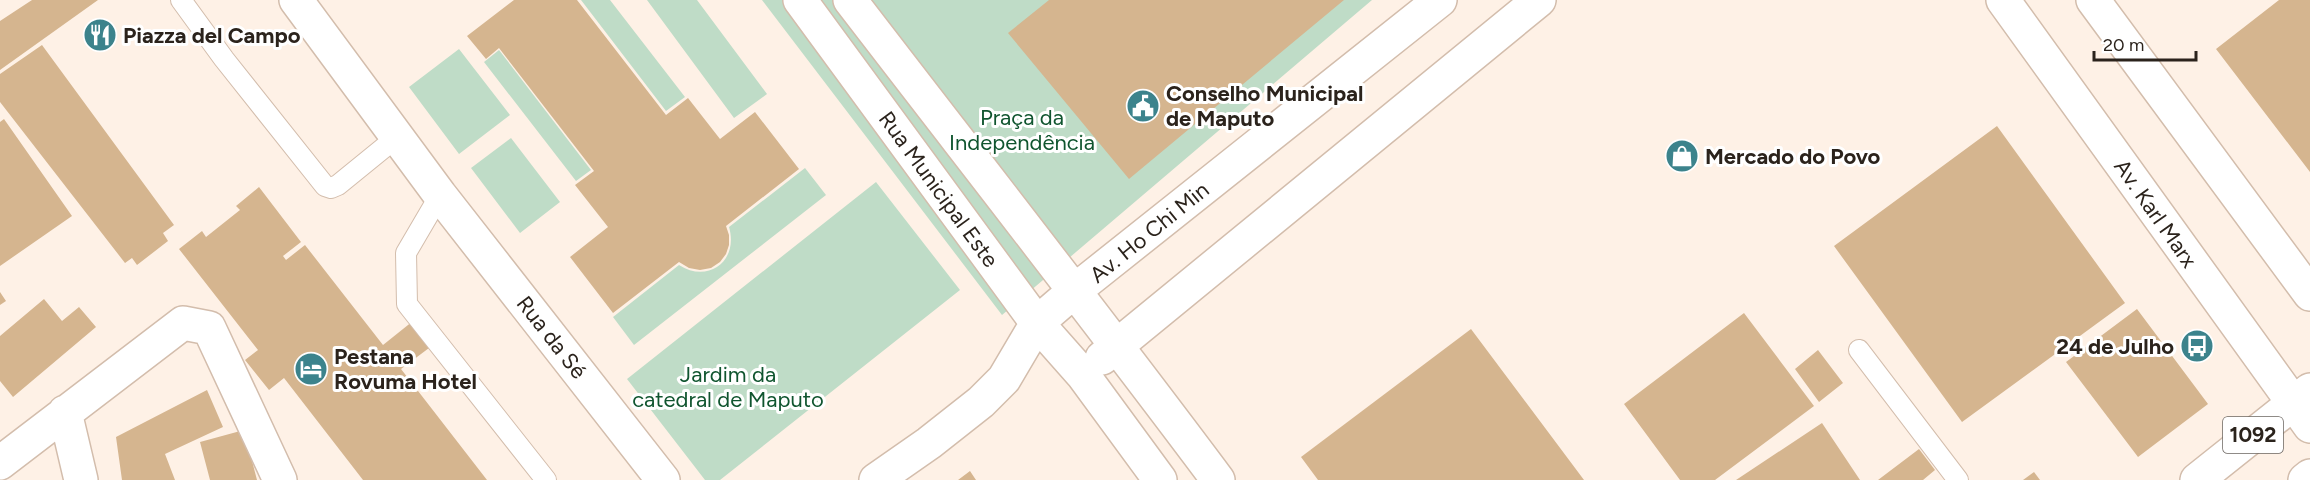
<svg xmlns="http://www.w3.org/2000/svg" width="2310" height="480" viewBox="0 0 2310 480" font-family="Figtree,sans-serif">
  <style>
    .green { fill: #bfdcc7 }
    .building { fill: #d5b58f }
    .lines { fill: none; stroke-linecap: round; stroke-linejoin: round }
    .lane-casing { stroke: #d3bdac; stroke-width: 22 }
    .street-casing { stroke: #d3bdac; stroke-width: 36 }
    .secondary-casing { stroke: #d3bdac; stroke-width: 36 }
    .primary-casing { stroke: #d3bdac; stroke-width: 36 }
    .lane { stroke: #fff; stroke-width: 20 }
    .street { stroke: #fff; stroke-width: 33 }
    .secondary { stroke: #fff; stroke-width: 33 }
    .primary { stroke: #fff; stroke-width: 33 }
    .labels { text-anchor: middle; stroke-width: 6; stroke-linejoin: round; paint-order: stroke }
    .shield { fill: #fff; stroke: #6b6560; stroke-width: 1.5 }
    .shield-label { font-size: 21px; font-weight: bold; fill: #2b231c }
    .poi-label { font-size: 22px; font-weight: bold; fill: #2b231c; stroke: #fff; text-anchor: start }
    .park-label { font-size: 22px; fill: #10552f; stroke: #fff }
    .street-label { font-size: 22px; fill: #2b231c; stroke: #fff }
  </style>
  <rect width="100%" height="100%" fill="#fef1e6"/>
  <path class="green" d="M581,0H610L685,97L666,111Z
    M647,0H697L767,94L734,118Z
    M762,0H1372L1002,315Z
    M459,49L510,115L459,154L409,87Z
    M499,50L591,170L576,181L484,62Z
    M511,138L560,202L520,233L471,168Z
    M805,168L826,195L634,345L613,317L679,265C708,284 739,261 729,227Z
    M876,182L960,290L720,480H705L627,379Z"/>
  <path class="building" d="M32,0H98L0,70V21Z
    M514,0H577L666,115L688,98L720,139L755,112L799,169L726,226L729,235V245L726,254L720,262L711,268L700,270L689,268L679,262L613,313L570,257L608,227L575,185L594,171L499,48L486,59L467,36Z
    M1049,0H1344L1129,179L1008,33Z
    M2279,0H2310V172L2216,49Z
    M42,45L174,225L163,233L168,241L137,265L132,258L125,263L0,102V74Z
    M4,119L72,216L0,266V122Z
    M1997,126L2125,303L1962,422L1834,246Z
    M259,187L301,242L283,256L286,260L305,245L383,345L413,321L433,345L401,369L487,480H363L284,378L269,390L245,360L258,350L179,249L202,231L206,237L240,210L236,206Z
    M0,292L6,301L0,305Z
    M44,299L62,321L79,307L96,327L13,397L0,381V336Z
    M2137,309L2208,404L2138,457L2066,362Z
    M1744,313L1814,406L1715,480H1680L1624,404Z
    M1471,329L1584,480H1318L1301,457Z
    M1818,350L1843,383L1819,402L1795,369Z
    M207,390L223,427L165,454L175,480H122L116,437Z
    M1822,423L1860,480H1736Z
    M244,430L257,480H210L200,442Z
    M1919,449L1935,470L1923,480H1878Z
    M970,471L976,480H958Z
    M2034,472L2040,480H2023Z"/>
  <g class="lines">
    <g class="lane-casing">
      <path id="lane" d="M181,0L224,59L325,186L331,188L338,185L397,137
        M440,195L406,253L407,304L546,480
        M1859,350L1958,480"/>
    </g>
    <g class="street-casing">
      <path id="street" d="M296,0L440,195L663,480
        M800,0L1037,323L1083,375L1160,480
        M850,0C973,160 1097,318 1218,480
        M1102,358L1539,0
        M65,412L81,480
        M0,463L183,323L209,328L280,480
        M876,480L929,443L981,402L1004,379L1037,323L1073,292L1440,0"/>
    </g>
    <g class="secondary-casing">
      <path id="secondary" d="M2003,0L2310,426
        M2093,0L2310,294"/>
    </g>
    <g class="primary-casing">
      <path id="primary" d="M2197,480L2310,390
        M2305,480L2310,476"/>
    </g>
    <use href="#lane" class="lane"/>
    <use href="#street" class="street"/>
    <use href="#secondary" class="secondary"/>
    <use href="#primary" class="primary"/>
  </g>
  <defs>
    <g id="restaurant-disc" transform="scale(1.725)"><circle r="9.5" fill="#3c838c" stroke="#fff"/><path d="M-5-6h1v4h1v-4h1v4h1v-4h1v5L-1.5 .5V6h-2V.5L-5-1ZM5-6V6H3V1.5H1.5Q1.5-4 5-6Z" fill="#fff"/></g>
    <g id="civic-disc" transform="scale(1.725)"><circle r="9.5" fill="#3c838c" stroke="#fff"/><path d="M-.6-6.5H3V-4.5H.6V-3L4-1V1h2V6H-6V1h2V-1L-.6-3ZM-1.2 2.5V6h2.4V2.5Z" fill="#fff"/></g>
    <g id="shop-disc" transform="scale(1.725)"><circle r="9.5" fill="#3c838c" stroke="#fff"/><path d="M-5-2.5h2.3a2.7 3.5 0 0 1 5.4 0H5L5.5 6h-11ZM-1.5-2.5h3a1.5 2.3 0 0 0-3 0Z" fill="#fff"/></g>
    <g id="bus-disc" transform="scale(1.725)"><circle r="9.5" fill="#3c838c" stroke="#fff"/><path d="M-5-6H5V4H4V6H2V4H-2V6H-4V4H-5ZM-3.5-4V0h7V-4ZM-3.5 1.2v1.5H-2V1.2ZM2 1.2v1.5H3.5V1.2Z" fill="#fff"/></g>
    <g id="hotel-disc" transform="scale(1.725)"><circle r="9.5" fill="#3c838c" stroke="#fff"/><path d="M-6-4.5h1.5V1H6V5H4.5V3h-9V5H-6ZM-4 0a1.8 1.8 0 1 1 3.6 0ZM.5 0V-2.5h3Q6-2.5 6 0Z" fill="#fff"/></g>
  </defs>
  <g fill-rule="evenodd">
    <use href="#restaurant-disc" x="100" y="35"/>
    <use href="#civic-disc" x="1143" y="106"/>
    <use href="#shop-disc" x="1682" y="156"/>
    <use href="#bus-disc" x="2197" y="346"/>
    <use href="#hotel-disc" x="311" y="369"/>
  </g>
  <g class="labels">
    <rect class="shield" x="2223" y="417" width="60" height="36" rx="4.5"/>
    <g class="shield-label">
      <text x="2253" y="442">1092</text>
    </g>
    <g class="poi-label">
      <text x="123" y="43">Piazza del Campo</text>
      <text x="1166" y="101">Conselho Municipal<tspan x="1166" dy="25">de Maputo</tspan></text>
      <text x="1705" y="164">Mercado do Povo</text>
      <text x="2174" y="354" text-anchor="end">24 de Julho</text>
      <text x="334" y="364">Pestana<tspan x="334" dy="25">Rovuma Hotel</tspan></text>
    </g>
    <g class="park-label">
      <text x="1022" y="125">Praça da<tspan x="1022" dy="25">Independência</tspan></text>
      <text x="728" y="382">Jardim da<tspan x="728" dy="25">catedral de Maputo</tspan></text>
    </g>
    <g class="street-label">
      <text transform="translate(939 189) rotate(54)" y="8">Rua Municipal Este</text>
      <text transform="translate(2156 213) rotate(55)" y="8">Av. Karl Marx</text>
      <text transform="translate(1149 232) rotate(-39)" y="8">Av. Ho Chi Min</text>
      <text transform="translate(552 337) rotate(52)" y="8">Rua da Sé</text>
    </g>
  </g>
  <path d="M2094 51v9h102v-9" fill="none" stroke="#2b231c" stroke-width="3"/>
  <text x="2103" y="51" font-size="18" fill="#2b231c" stroke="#ffffff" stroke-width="4.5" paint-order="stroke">20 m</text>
</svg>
